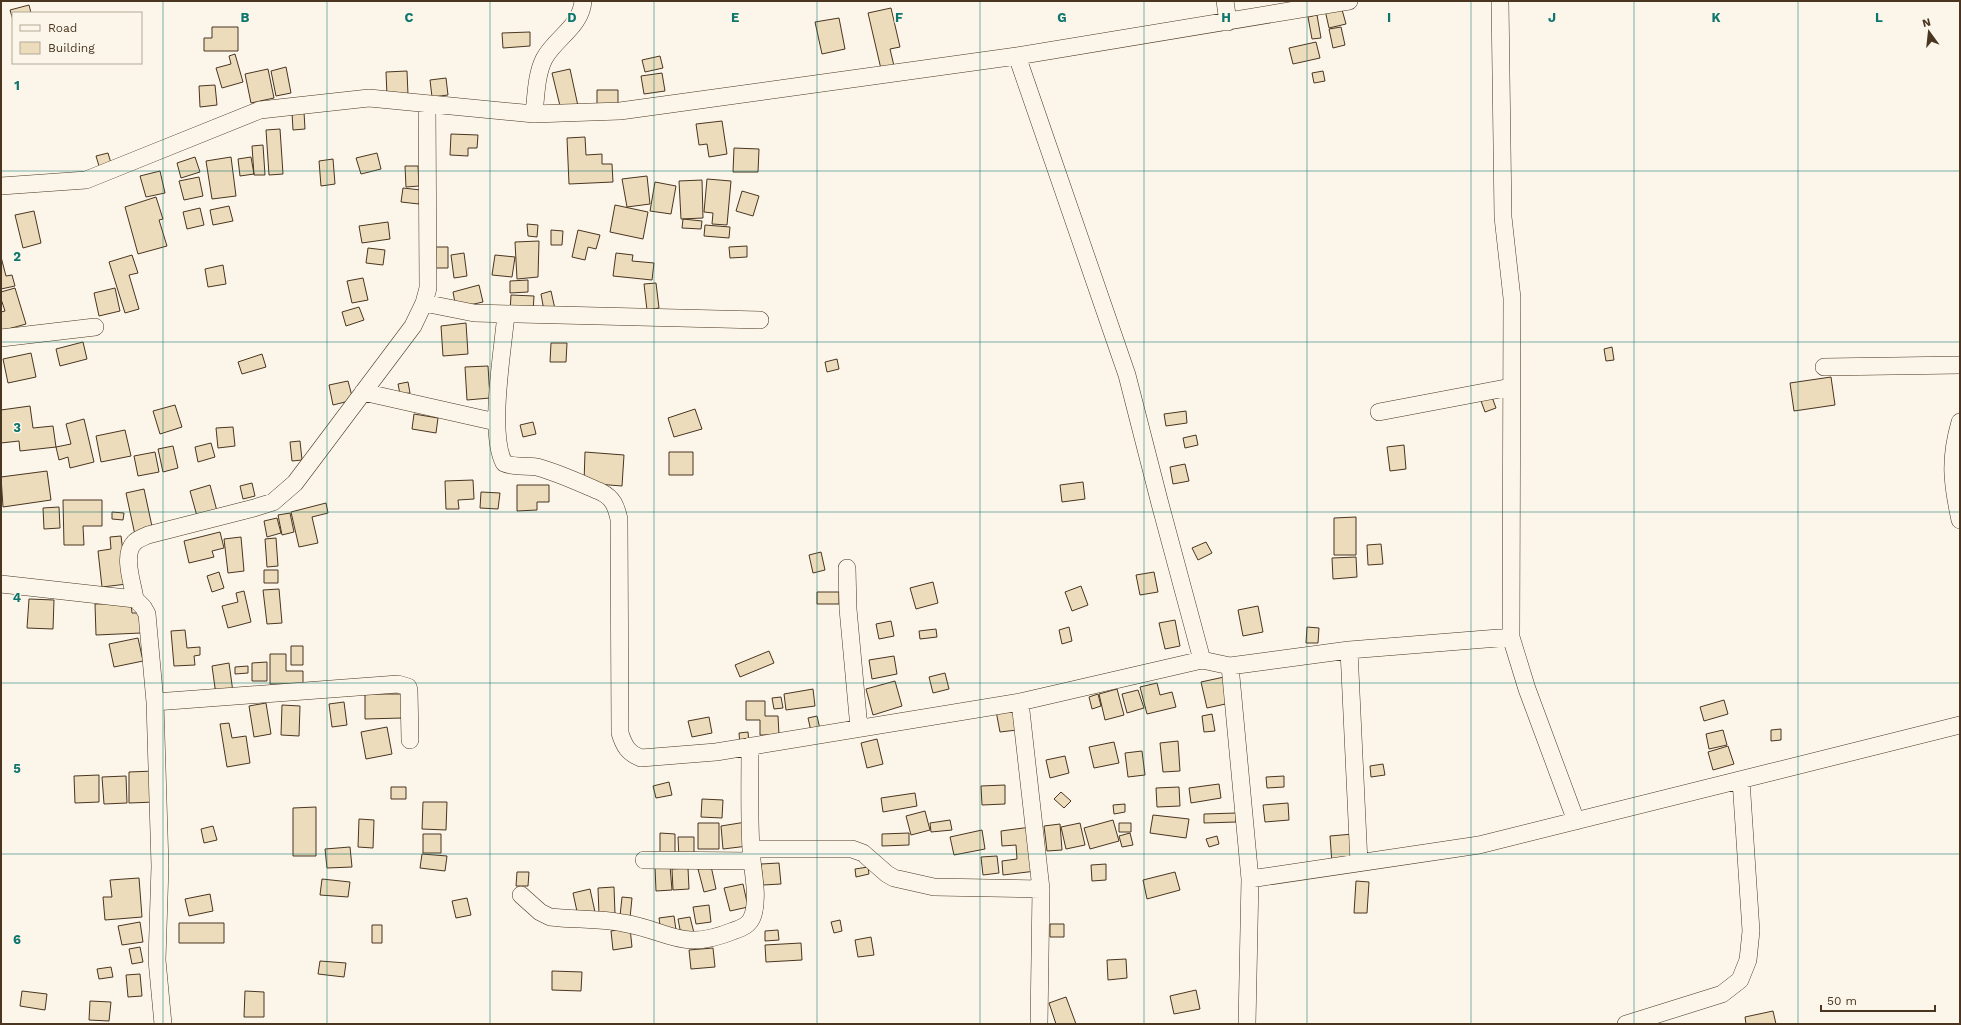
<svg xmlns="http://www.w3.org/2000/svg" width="1961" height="1025" viewBox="0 0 1961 1025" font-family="'Work Sans',sans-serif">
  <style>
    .building { fill: #ecdcbc; stroke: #4a3520 }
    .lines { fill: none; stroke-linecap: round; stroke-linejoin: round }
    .minor-casing { stroke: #4a3520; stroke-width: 18 }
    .minor { stroke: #fbf6e9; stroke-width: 17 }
    .grid { fill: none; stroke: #0f766e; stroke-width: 1; stroke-opacity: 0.55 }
    .grid-label { font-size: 13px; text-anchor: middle; font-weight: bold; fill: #0f766e; stroke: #fbf6e9; stroke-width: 3; stroke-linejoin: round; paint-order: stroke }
  </style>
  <rect width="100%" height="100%" fill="#fbf6e9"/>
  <path class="building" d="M29,5L31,13H13V20L10,10Z
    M1341,6L1346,24L1329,28L1325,10Z
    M891,8L900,47L890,49L894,66L881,69L868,13Z
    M1317,15L1321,38L1312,39L1308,17Z
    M839,18L845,49L822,54L815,22Z
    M212,27H238V51H204V38H212Z
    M1341,27L1345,45L1333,48L1329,29Z
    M530,32V46L503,48L502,33Z
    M1316,42L1320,58L1293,64L1289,48Z
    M235,54L243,82L222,88L216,68L231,64L229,56Z
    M660,56L663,68L645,72L642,60Z
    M286,67L291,93L276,96L271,71Z
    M268,69L274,98L251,103L245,74Z
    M570,69L578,106L561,110L552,73Z
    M407,71L408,95L387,96L386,72Z
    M1323,71L1325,81L1314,83L1312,73Z
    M662,73L665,91L644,94L641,76Z
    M446,78L448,95L432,97L430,80Z
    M215,85L217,105L200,107L199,86Z
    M597,90H618V109L597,108Z
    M304,112L305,129L293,130L292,113Z
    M722,121L727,154L709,157L707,144L699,145L696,124Z
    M280,129L283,174L269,175L266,130Z
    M451,134L478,135L477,148H468V156L450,155Z
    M585,137L586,155L602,154V164H612L613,182L569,184L567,138Z
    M263,145L265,175H254L252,146Z
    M734,148L759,149L758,172H733Z
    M108,153L111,163L99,166L96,156Z
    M377,153L381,169L361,174L356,158Z
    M195,157L200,172L181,178L177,163Z
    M231,157L236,196L212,199L206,161Z
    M251,157L254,174L240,176L238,159Z
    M333,159L335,184L321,186L319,161Z
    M405,166H418L419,186L406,187Z
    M160,171L165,193L146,197L140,176Z
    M647,176L650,204L627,207L622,179Z
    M199,177L203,196L184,200L179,181Z
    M707,179L731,181L727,225L712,224L713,213L704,212Z
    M702,180L703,218L681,219L679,181Z
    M655,182L676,186L671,214L650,211Z
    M403,188L421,190L419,204L401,202Z
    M742,191L759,196L753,216L736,211Z
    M156,197L163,219L159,220L167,246L138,254L125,207Z
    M615,205L648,212L643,239L610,232Z
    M229,206L233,221L213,225L210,210Z
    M200,208L204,225L187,229L183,212Z
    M34,211L41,243L23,248L15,215Z
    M683,219L702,221L701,229L682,228Z
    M388,222L390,239L362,243L359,226Z
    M527,224L538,225L537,237L528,236Z
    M705,225L730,227L729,238L704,236Z
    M551,230L563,231L562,245H551Z
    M578,230L600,235L596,249L588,247L585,260L572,257Z
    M539,241L538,277L517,279L515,242Z
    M747,246V257L730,258L729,247Z
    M436,247H448V268H436Z
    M368,248L385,250L383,265L366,263Z
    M464,253L467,276L454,278L451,255Z
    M616,253L633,255L632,261L654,263L652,280L613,276Z
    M132,255L138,273L129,275L139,309L125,313L109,262Z
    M495,255L515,257L512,277L492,275Z
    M1,257L6,276L12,275L15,286L1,289Z
    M223,265L226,284L208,287L205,269Z
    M363,278L368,300L352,303L347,281Z
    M528,280V292L510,293V281Z
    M656,283L659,308L647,310L644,284Z
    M479,285L483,302L456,308L453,292Z
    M15,288L26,324L1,331V312L5,311L1,299V292Z
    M115,288L120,311L99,316L94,293Z
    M551,291L555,309L544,311L541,294Z
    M511,295L534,296L533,312H510Z
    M359,307L364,320L346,326L342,312Z
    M466,323L468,354L443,356L441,326Z
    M83,342L87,359L60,366L56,349Z
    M551,343H567L566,362H550Z
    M1612,347L1614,360L1606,361L1604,349Z
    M31,353L36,377L8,383L3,359Z
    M262,354L266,367L242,374L238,362Z
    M837,359L839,369L827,372L825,362Z
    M488,366L490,398L467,400L465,367Z
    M1831,377L1835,405L1794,411L1790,383Z
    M348,381L353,400L333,405L329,385Z
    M408,382L410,393L400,394L398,384Z
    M1492,397L1496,408L1485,412L1481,401Z
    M175,405L182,427L160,434L153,411Z
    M30,406L33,428L53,426L56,447L20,451L19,441L1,443V410Z
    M695,409L702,429L674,437L668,418Z
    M1186,411L1187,423L1166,426L1164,414Z
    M414,414L438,418L436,433L412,429Z
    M84,419L94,462L70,468L68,457L59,460L56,447L71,444L66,424Z
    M533,422L536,434L523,437L520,425Z
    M233,427L235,446L218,448L216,428Z
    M125,430L131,456L101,462L96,436Z
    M1196,435L1198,445L1185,448L1183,438Z
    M300,441L302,460L292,461L290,442Z
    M211,443L215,457L198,462L195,447Z
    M1404,445L1406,469L1390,471L1387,447Z
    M173,446L178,468L163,472L158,449Z
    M155,452L159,472L138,476L134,456Z
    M585,452L624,455L622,486L584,483Z
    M669,452H693V475H669Z
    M1185,464L1189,481L1173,484L1170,467Z
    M47,471L51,500L3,507L1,477Z
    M473,480L474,499L458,500L459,509H446L445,481Z
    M1083,482L1085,499L1062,502L1060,485Z
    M252,483L255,496L243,499L240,486Z
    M210,485L217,511L197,516L190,491Z
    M517,485H549V502H537V510L517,511Z
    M144,489L153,531L135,535L126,493Z
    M481,492L500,493L498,509L480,508Z
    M63,500H102V526H83L84,545H64Z
    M326,503L328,513L312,517L318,543L299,547L291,512Z
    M59,507L60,528L44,529L43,508Z
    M112,512L124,513L123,520L112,519Z
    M290,513L294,532L282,535L278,515Z
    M1356,517V555H1334V518Z
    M277,518L281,533L267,537L264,521Z
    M220,532L224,548L212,551L214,557L189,563L184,541Z
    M121,536L127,584L102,587L98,551L111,549L110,537Z
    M241,537L244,571L228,573L224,539Z
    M276,538L278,566L267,567L265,539Z
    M1206,542L1212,553L1198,560L1192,548Z
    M1381,544L1383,564L1368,565L1367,545Z
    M821,552L825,570L813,573L809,555Z
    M1356,557L1357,577L1333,579L1332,558Z
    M264,570H278V583H264Z
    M219,572L224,588L212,592L207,576Z
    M1154,572L1158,592L1140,595L1136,575Z
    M933,582L938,603L916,609L910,588Z
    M1081,586L1088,605L1072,611L1065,592Z
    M279,589L282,623L267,624L263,590Z
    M244,591L251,622L228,628L222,606L238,602L236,593Z
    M817,592H839V604H817Z
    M29,599L54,600L53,629L27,628Z
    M131,603L132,613H140L141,633L96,635L95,604Z
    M1258,606L1263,632L1243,636L1238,610Z
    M1175,620L1180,646L1165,649L1159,623Z
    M891,621L894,636L879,639L876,624Z
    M1069,627L1072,641L1062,644L1059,630Z
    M1307,627L1319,628L1318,643H1306Z
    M936,629L937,637L920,639L919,631Z
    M185,630L187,648L200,647V655L194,656L195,665L174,666L171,631Z
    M138,638L143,661L114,667L109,644Z
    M291,646H303V665H291Z
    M769,651L774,663L740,677L735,665Z
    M270,654H286V671H303V684H270Z
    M894,656L897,674L872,679L869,660Z
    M267,662V681H252V663Z
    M229,663L233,692L216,695L212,666Z
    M248,666V673L235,674V667Z
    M945,673L949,689L933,693L929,677Z
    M1224,677L1230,703L1207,708L1201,682Z
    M895,681L902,706L873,715L866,689Z
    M1157,683L1160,695L1172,692L1176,707L1147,714L1140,687Z
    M813,689L815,706L786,710L784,694Z
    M1117,689L1124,715L1105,720L1099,694Z
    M1138,690L1144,708L1127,713L1122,694Z
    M365,694H402V718L365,719Z
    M1098,694L1101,706L1092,709L1089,697Z
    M781,697L783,708L774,709L772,698Z
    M1724,700L1728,714L1704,721L1700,707Z
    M746,701H765V716H778L779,735H760V720H746Z
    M344,702L347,725L332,727L329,704Z
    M266,703L271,734L254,737L249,706Z
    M282,705L300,706L299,736L281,735Z
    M1013,708L1017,730L1000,732L996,711Z
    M1212,714L1215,731L1204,732L1202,716Z
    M817,716L820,729L811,731L808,718Z
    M709,717L712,733L692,737L688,721Z
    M229,723L232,738L246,736L250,763L227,767L220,724Z
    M387,727L392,754L366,759L361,732Z
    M1781,729V740L1771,741V730Z
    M1723,730L1727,745L1709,749L1706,734Z
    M748,732L749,743L740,745L739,733Z
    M877,739L883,764L867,768L861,743Z
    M1178,741L1180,771L1163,772L1160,743Z
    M1114,742L1119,763L1094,768L1089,747Z
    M1728,746L1734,764L1713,770L1708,752Z
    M1142,751L1145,775L1128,777L1125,753Z
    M1065,756L1069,773L1050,778L1046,760Z
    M1383,764L1385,775L1371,777L1370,766Z
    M154,771L155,802L129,803V772Z
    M99,775V802L75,803L74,776Z
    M126,776L127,803L104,804L102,777Z
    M1284,776V787L1267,788L1266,777Z
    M669,782L672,795L656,798L653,786Z
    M1219,784L1221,798L1191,803L1189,788Z
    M1005,785V804L982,805L981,786Z
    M391,787H406V799H391Z
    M1179,787L1180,806L1157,807L1156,788Z
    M1061,792L1071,801L1064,808L1054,799Z
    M915,793L917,806L883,812L881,798Z
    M702,799L723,800L722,818L701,817Z
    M423,802H447L446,830L422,829Z
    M1288,803L1289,820L1265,822L1263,805Z
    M1125,804V812L1114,814L1113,805Z
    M316,807V856H293V808Z
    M925,811L930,830L911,835L906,816Z
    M1236,813V822L1204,823V814Z
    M1153,815L1189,819L1186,838L1150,833Z
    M359,819L374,820L373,848L358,847Z
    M950,820L952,830L931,832L930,823Z
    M1113,820L1119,841L1090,849L1084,828Z
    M746,822L748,846L723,849L721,826Z
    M698,823H719V849H698Z
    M1080,823L1085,845L1066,849L1061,827Z
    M1119,823H1131V832H1119Z
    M1060,824L1062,850L1047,851L1044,826Z
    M213,826L217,840L204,843L201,829Z
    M1031,827L1036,871L1003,875L1002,861L1017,859L1016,845L1002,846L1001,831Z
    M982,830L985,849L954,855L950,837Z
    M660,833L675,834V854H660Z
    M909,833V845L882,846V834Z
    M1130,833L1133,845L1122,847L1119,836Z
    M423,834H441V853H423Z
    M1353,834L1355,862L1332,864L1330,836Z
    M1217,836L1219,844L1209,847L1206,839Z
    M678,837H694V859H679Z
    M350,847L352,867L327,868L325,849Z
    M422,854L447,856L445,871L420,868Z
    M997,856L999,873L983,875L981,857Z
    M779,863L781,884L763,885L761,864Z
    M1106,864V880L1092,881L1091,865Z
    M670,866L672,890L656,891L655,867Z
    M711,866L716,889L704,892L698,869Z
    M868,867L869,874L856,877L855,869Z
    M688,868L689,889L673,890L672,869Z
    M517,872H529L528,886H516Z
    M1175,872L1180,890L1147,899L1143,880Z
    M139,878L142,917L105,920L103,897H112L110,880Z
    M322,879L350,882L348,897L320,895Z
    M1356,881L1369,882L1367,913H1354Z
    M743,884L748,907L730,911L724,888Z
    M614,887L615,914L599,915L598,888Z
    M590,889L595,912L578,916L573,893Z
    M210,894L213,911L189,916L185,899Z
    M622,897L632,898L630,918L620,916Z
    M467,898L471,915L456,918L452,901Z
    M709,905L711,922L696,924L693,907Z
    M674,916L676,930L661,932L659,918Z
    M690,917L695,937L682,940L678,919Z
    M840,920L842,931L834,933L831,922Z
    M140,922L143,942L122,945L118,926Z
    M179,923H224V943H179Z
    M1050,924H1064V937H1050Z
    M372,925H382V943H372Z
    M630,928L632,947L613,950L611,931Z
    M778,930L779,940L765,941V931Z
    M871,937L874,955L858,957L855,940Z
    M801,943L802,960L766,962L765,945Z
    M140,947L143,962L132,964L129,949Z
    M713,948L715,967L691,969L689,950Z
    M1126,959L1127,978L1108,980L1107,960Z
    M320,961L346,963L344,977L318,974Z
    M111,967L113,977L99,979L97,969Z
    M552,971L582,972L581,991L552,990Z
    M140,974L142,996L128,997L126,975Z
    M1196,990L1200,1009L1174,1014L1170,996Z
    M22,991L47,994L45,1010L20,1006Z
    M245,991L264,992V1017H244Z
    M1066,997L1076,1024H1056L1049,1003Z
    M90,1001L111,1002L109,1021L89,1020Z
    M1773,1011L1776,1024H1746L1745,1017Z"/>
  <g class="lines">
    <g class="minor-casing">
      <path id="minor" d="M1225,1L1228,22
        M1017,56L1127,375L1159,500L1202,660L1230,666L1250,879L1247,1024
        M534,114C536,97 536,75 544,59C555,38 581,27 583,1
        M1,186L86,180L260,110L369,98L534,114L620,111L1017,56L1349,1
        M424,303L474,313L760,320
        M506,314C503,349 488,433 504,463C515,468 526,465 537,467C559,473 580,483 601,492C613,498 616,506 619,519L620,733C624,746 628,753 641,758L716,752L1020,702L1202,660
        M1,338L95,327
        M1824,367L1960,365
        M363,392L496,422
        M1379,412L1511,387
        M1960,422C1949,460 1952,483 1960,520
        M847,568L848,609L859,728
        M1,584L135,599L143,607L147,614L155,702L160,866L157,960L163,1024
        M135,599C133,584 122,555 134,543C137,539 144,537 148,535L254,508L273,502L295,483L413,326L424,303L428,288L427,104
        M1511,637L1527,689L1576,821
        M1349,650L1359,863
        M1230,666L1349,650L1511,637L1512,298L1503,217L1500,1
        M155,702L398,684L408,687L409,690L410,740
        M1020,702L1041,889L1039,1024
        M751,849H852L863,853L887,874L894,878L934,887L1041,889
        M644,860L752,861
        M1250,879L1479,845L1960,725
        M521,895L540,912L550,917C574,920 599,918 623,923C671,931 681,952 733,931C742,928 750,925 753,915C759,895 752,870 751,849C749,815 750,780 750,746
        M1626,1024L1722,994L1740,980L1748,960L1751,931L1741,780"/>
    </g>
    <use href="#minor" class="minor"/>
  </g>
  <path class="grid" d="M163,1V1024M327,1V1024M490,1V1024M654,1V1024M817,1V1024M980,1V1024M1144,1V1024M1307,1V1024M1471,1V1024M1634,1V1024M1798,1V1024M1,171H1960M1,342H1960M1,512H1960M1,683H1960M1,854H1960"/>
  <g class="grid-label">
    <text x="245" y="22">B</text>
    <text x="409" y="22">C</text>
    <text x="572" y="22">D</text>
    <text x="735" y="22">E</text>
    <text x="899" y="22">F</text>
    <text x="1062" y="22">G</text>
    <text x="1226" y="22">H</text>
    <text x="1389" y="22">I</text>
    <text x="1552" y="22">J</text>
    <text x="1716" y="22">K</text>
    <text x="1879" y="22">L</text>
    <text x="17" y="90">1</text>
    <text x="17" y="261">2</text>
    <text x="17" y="432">3</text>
    <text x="17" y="602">4</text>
    <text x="17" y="773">5</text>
    <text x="17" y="944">6</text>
  </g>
  <rect width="1961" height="1025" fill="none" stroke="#4a3520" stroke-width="4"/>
  <rect x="12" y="12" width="130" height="52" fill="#fbf6e9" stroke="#b4a999"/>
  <rect x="20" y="25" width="20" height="6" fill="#fbf6e9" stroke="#b4a999"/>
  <text x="48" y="32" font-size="12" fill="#4a3520">Road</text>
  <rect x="20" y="42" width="20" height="12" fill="#ecdcbc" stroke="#b4a999"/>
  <text x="48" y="52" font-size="12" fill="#4a3520">Building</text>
  <g transform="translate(1929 32) rotate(345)" stroke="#fbf6e9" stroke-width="3" paint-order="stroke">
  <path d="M0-3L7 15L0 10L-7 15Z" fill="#4a3520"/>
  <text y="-6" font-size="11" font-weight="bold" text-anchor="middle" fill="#4a3520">N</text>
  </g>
  <path d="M1821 1005v6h114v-6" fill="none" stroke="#4a3520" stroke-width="2"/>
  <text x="1827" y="1005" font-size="12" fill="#4a3520" stroke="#fbf6e9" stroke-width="3" paint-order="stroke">50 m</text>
</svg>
